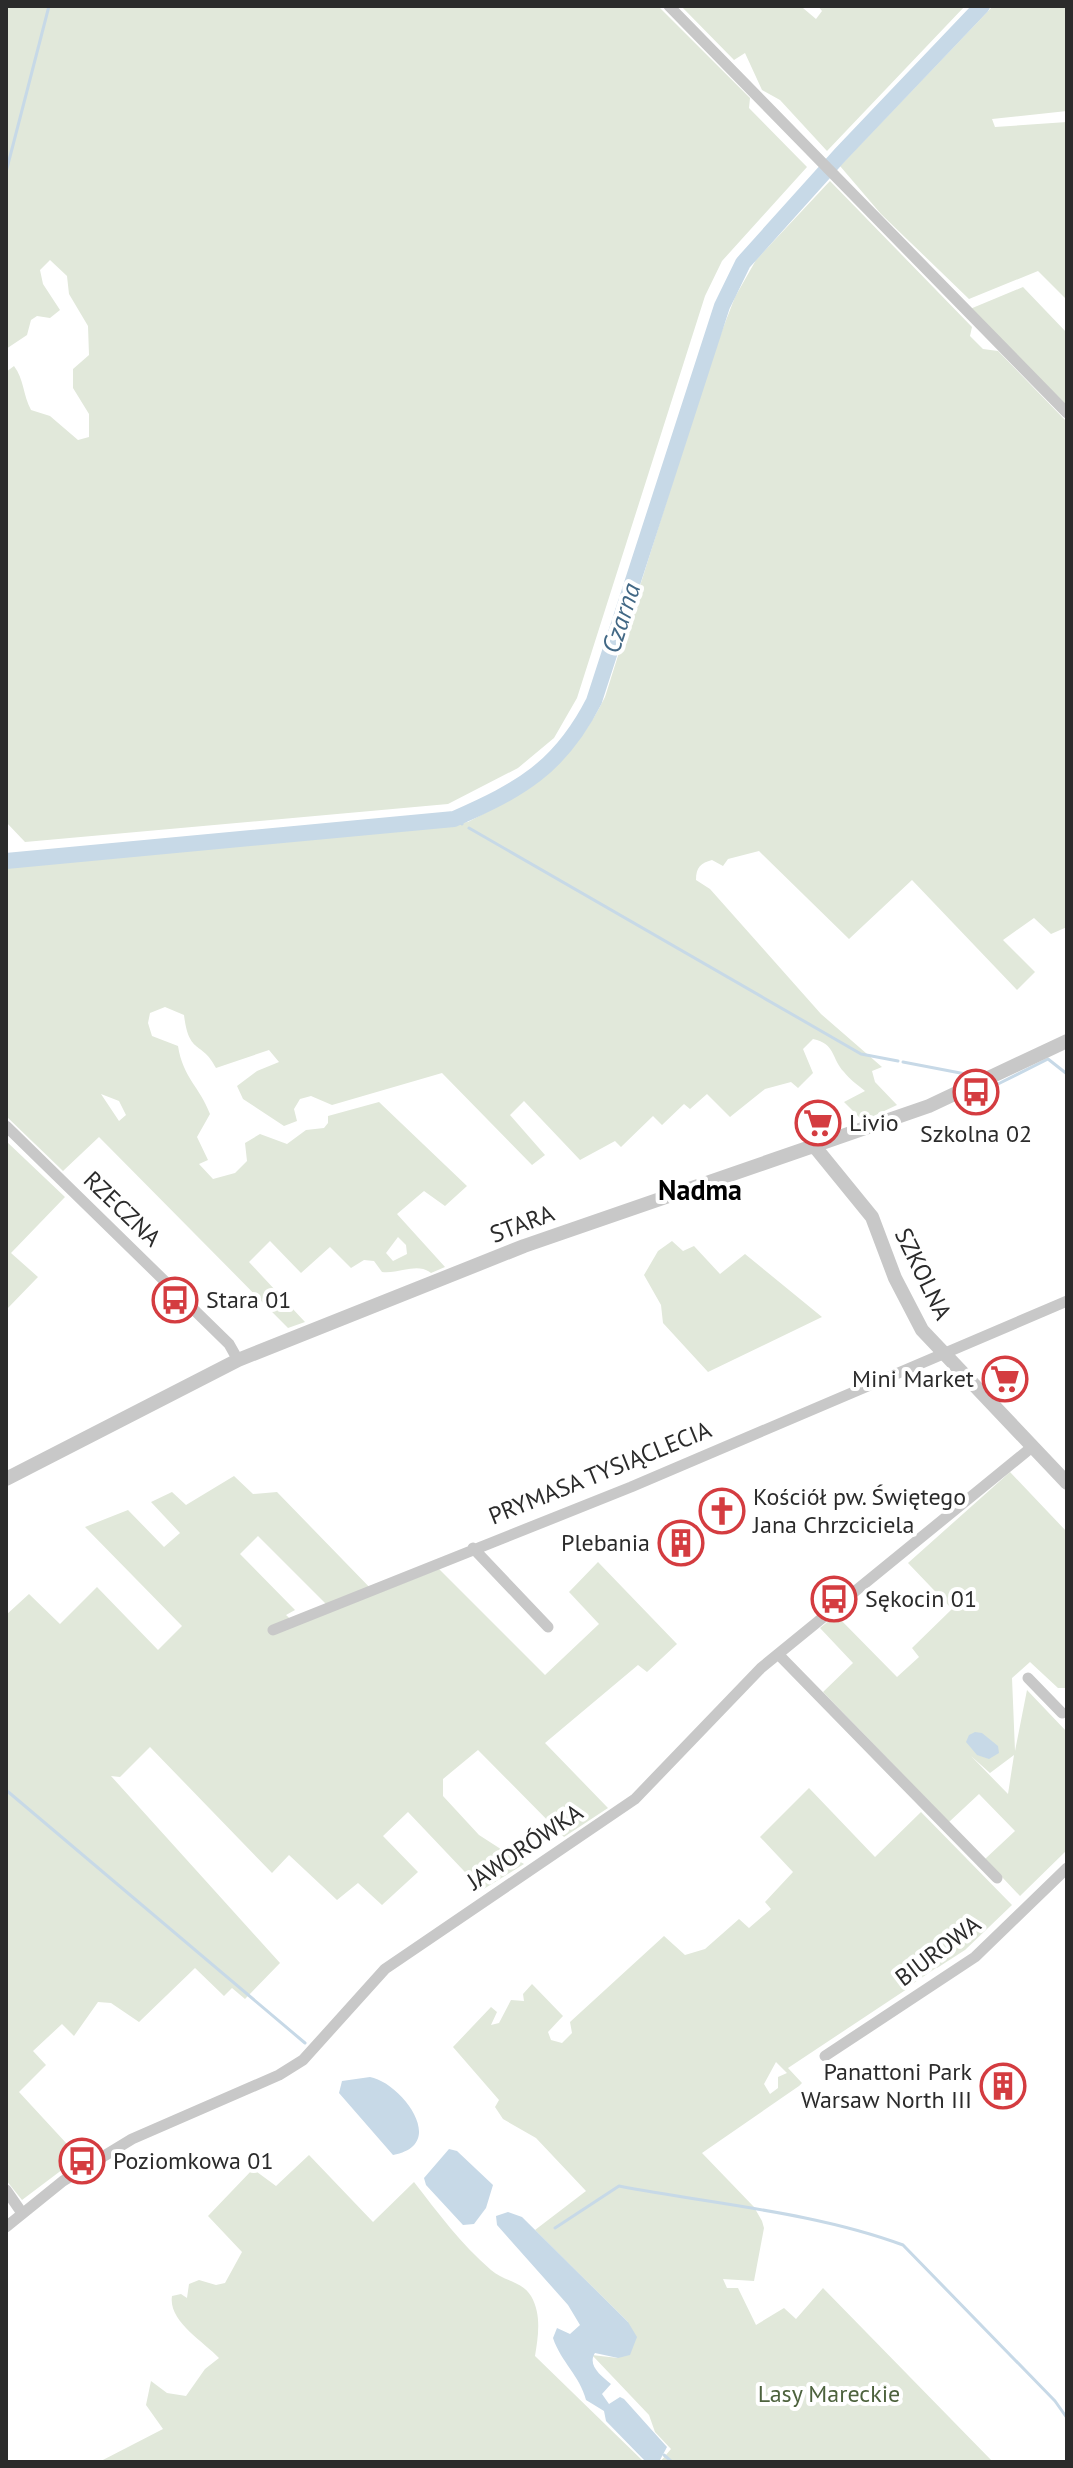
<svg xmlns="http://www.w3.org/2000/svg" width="1073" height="2468" viewBox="0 0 1073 2468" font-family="'PT Sans',sans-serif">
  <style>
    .green { fill: #e1e8da; fill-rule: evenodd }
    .water { fill: #c7d9e7 }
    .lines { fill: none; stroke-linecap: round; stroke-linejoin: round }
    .stream { stroke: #c7d9e7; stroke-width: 3 }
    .river { stroke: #c7d9e7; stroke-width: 16 }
    .minor { stroke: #c8c8c8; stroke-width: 11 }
    .tertiary { stroke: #c8c8c8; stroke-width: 14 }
    .labels { text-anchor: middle; stroke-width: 8; stroke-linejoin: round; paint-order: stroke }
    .poi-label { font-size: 24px; fill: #2b2b2b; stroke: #fff; text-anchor: start }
    .street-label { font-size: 24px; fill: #2b2b2b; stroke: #fff }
    .park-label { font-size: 24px; fill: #4d623d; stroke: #fff }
    .water-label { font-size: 26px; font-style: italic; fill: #426885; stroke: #fff }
    .quarter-label { font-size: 28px; font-weight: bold; fill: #000; stroke: #fff }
  </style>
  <rect width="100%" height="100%" fill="#fff"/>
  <path class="green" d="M6,6H658L750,98L749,108L807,167L722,261L705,296L577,698L554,738L518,768L448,804L25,842L6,822V372L14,366C24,379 23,395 31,410L50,416L78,440L89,437V414L73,388V369L89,355L88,326L69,294L67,276L50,260L40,270L43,284L60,310L50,318L37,316L31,320L27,335L6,349Z
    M681,6H805L803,8L816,19L822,11L818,6H965L827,151L780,100L762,90L745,53L734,60Z
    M993,6H1067V111L992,119L995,127L1067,122V300L1038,271L969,299L881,214L840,166Z
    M830,181L972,327L970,336L983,349L998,351L1067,422V927L1051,934L1034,918L1003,940L1035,972L1017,990L912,880L849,939L759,851L728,859L723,866L712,860C701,863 696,867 696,880L710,889L821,1014L882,1067L872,1071L875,1082L897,1105L863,1121L844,1102L865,1091C858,1085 849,1079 844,1072C831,1058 836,1044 813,1039L803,1049L813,1073L798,1088L791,1082L765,1089L730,1117L707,1094L690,1109L684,1104L662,1125L653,1116L621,1147L615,1141L580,1160L524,1101L510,1115L545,1155L532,1165L442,1073L332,1105L311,1096L300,1099L294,1109L297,1121L284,1126L243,1099L237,1086L257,1071L279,1062L269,1050L216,1068C202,1040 189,1056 184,1015L165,1007L150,1013L148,1023L152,1036L178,1046C183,1078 200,1087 210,1114L197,1137L208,1160L199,1164L213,1179L235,1173L247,1161L245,1143L260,1134L287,1144L306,1130L324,1128L328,1123V1116L379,1102L467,1186L445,1206L424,1191L397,1214L445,1267L431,1273C417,1262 400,1274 382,1272L374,1261L364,1260L351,1268L330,1247L301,1273L270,1241L249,1262L305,1322L288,1328L99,1137L63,1171L6,1116V868L468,822C532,788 572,763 605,697L713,354L735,297L756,260ZM101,1094L119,1101L126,1115L119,1121ZM398,1237L406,1245L407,1254L393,1261L386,1253Z
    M1023,287L1067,333V407L970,309Z
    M6,1141L65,1197L11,1253L38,1277L6,1310Z
    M672,1241L683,1251L694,1246L720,1274L745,1254L822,1317L708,1372L663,1323L661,1305L644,1275L658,1251Z
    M1010,1472L1067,1532V1688H1058L1030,1662L1012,1678L1015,1751L1027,1690L1067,1732V1850L1020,1896L985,1859L1015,1831L979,1794L949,1822L823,1692L853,1663L820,1628L836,1615L897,1677L919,1657L912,1648L952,1609L908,1563ZM1014,1755L1008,1794L971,1756L990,1773Z
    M234,1476L253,1494L277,1492L376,1594L439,1569L545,1675L599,1624L569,1592L598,1562L677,1644L647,1672L638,1665L545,1743L608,1808L564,1837L478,1750L443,1779V1796L479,1835L524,1864L482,1890L408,1812L383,1836L418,1872L382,1905L358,1883L337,1900L289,1855L272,1873L150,1747L120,1777L111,1776L280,1963L245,1999L232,1988L224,1996L195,1968L139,2022L111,2003L98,2002L74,2036L62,2024L33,2051L46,2065L19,2092L79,2157L22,2200L6,2180V1615L29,1594L60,1624L97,1587L158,1650L182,1626L85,1527L128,1510L164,1547L180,1533L151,1502L172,1492L186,1505ZM258,1536L332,1610L297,1625L286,1615L295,1610L240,1554Z
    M809,1788L875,1857L921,1812L1012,1905L965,1950L937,1968L935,1966L936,1968L908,1987L892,1972L907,1989L788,2068L802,2083L799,2086L702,2153L754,2207L762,2221L764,2228L754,2281L723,2279L727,2288H738L756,2325L784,2308L796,2319L823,2288L993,2462H660L671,2449L655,2432L649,2415L592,2355L618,2358L628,2322L535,2230L586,2191L536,2138L503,2119L495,2107L499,2100L453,2047L491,2007L497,2012L491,2025L499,2023L511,2000L524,2001L523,1994L532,1984L563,2016L548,2032L551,2040L562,2043L572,2033L570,2022L664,1936L685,1955L705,1949L739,1919L749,1928L771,1909L765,1902L793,1872L760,1837ZM776,2062L787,2073L778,2077V2088L770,2094L764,2084Z
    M309,2155L373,2222L414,2182C438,2213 461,2244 491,2270C503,2281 522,2281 531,2296C542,2315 538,2337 535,2356L644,2462H99L163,2429L146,2405L151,2381L167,2393L186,2396L205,2369L219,2358C203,2341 168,2321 172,2296L181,2294L187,2298L189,2284L199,2280L216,2285L225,2283L242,2252L208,2216L253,2169L276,2186Z"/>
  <path class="water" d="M975,1732L982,1733L998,1746L999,1753L989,1759L977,1755L966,1742L969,1735Z
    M370,2077C400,2082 450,2145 393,2155L339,2093L342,2081Z
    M449,2149L457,2151L493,2185L486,2208L474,2224L463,2225L426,2185L424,2178Z
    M508,2212L522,2217L628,2322L637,2337L630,2355L618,2358L595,2353C587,2365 601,2376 611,2384L602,2394L609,2404L620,2397L624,2399L667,2447L659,2462H646L606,2421L604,2411L586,2400C580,2376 561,2362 553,2338L557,2328L570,2334L580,2325L568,2305L497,2225L496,2216Z"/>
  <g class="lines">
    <path class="stream" d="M6,172L49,6
      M454,819L462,824
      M469,828L861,1054L898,1061
      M903,1062L976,1076
      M998,1084L1048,1059L1067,1074
      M6,1790L305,2043
      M555,2228L619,2186C712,2204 814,2212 903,2245L1055,2401L1067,2418
      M664,2455L672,2462"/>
    <path class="river" d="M6,861L454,819C520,790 560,768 594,701L722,306L743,263L840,155L982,6"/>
    <path class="minor" d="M669,6L1067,413
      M6,1126L229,1344L238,1360
      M473,1548L548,1627
      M273,1630L631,1487L1067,1301
      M778,1654L997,1878
      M1028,1678L1062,1713
      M825,2056L975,1957L1067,1868
      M6,2190L22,2213
      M6,2227L63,2181L132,2139L279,2075L303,2060L385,1969L635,1799L761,1668L1032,1447"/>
    <path class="tertiary" d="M815,1147L872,1217L895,1278L922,1330L1067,1483
      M6,1479L238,1360L524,1246L929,1106L1067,1041"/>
  </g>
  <defs>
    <g id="bus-ring" transform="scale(2.3)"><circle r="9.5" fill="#fff" stroke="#d43c40" stroke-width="1.5"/><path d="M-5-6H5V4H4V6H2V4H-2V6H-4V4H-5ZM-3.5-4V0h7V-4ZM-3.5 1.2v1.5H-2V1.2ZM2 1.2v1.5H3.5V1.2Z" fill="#d43c40"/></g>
    <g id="supermarket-ring" transform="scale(2.3)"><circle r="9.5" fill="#fff" stroke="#d43c40" stroke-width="1.5"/><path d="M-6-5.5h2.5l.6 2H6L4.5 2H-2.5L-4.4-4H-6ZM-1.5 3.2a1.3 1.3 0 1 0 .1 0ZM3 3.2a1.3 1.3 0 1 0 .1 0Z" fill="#d43c40"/></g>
    <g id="church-ring" transform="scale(2.3)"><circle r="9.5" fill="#fff" stroke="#d43c40" stroke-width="1.5"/><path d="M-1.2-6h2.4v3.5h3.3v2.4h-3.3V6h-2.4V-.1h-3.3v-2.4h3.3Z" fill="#d43c40"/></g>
    <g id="building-ring" transform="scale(2.3)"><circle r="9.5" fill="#fff" stroke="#d43c40" stroke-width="1.5"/><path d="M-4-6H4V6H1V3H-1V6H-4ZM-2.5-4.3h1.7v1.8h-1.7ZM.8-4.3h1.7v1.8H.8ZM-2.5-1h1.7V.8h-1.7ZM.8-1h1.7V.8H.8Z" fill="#d43c40"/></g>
  </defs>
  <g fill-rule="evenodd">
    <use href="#bus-ring" x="976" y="1092"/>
    <use href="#supermarket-ring" x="818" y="1123"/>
    <use href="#bus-ring" x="175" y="1300"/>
    <use href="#supermarket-ring" x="1005" y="1379"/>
    <use href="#church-ring" x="722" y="1511"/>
    <use href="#building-ring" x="681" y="1543"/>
    <use href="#bus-ring" x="834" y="1599"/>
    <use href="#building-ring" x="1003" y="2086"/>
    <use href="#bus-ring" x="82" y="2161"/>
  </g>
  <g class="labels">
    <g class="poi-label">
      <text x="849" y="1131">Livio</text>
      <text x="976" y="1142" text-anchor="middle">Szkolna 02</text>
      <text x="206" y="1308">Stara 01</text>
      <text x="974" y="1387" text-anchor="end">Mini Market</text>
      <text x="753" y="1505">Kościół pw. Świętego<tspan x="753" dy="28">Jana Chrzciciela</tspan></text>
      <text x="650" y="1551" text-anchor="end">Plebania</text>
      <text x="865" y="1607">Sękocin 01</text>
      <text x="972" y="2080" text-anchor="end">Panattoni Park<tspan x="972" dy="28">Warsaw North III</tspan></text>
      <text x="113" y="2169">Poziomkowa 01</text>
    </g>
    <g class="street-label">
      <text transform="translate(122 1209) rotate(44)" y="8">RZECZNA</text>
      <text transform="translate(522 1224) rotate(-21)" y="8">STARA</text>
      <text transform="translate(923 1274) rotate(64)" y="8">SZKOLNA</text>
      <text transform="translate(600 1473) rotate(-22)" y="8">PRYMASA TYSIĄCLECIA</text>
      <text transform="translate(525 1847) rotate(-34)" y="8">JAWORÓWKA</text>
      <text transform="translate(938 1951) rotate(-37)" y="8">BIUROWA</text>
    </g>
    <g class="park-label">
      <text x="829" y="2402">Lasy Mareckie</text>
    </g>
    <g class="water-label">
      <text transform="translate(621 618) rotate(-72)" y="9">Czarna</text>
    </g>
    <g class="quarter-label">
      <text x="700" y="1200">Nadma</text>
    </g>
  </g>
  <rect width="1073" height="2468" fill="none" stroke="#2b2b2b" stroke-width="16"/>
</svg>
